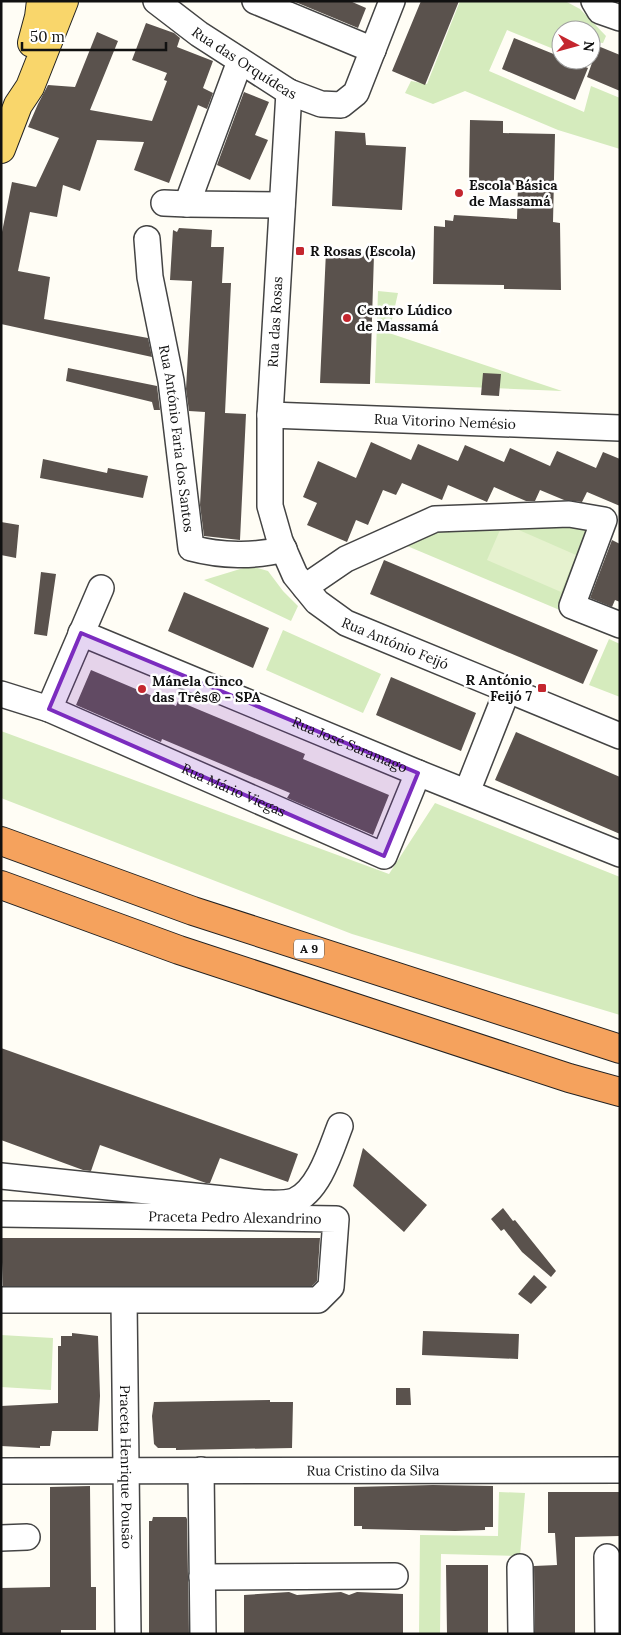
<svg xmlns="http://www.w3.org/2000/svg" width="621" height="1635" viewBox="0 0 621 1635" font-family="Lora,serif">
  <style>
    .green { fill: #d5ebbd }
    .pitch { fill: #e6f2cf }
    .building { fill: #5a524d }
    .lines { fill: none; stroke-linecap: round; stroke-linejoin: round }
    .minor-casing { stroke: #444; stroke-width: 28 }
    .major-casing { stroke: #222; stroke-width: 30 }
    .highway-casing { stroke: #222; stroke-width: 30 }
    .minor { stroke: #fff; stroke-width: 25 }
    .major { stroke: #f9d66b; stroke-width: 28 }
    .highway { stroke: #f5a25d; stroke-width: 28 }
    .marked { fill: #7b2cbf; fill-opacity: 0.2; stroke: #7b2cbf; stroke-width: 4; stroke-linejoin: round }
    .poi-dot { fill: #c4262e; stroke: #fff; stroke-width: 2 }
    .labels { text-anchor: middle; stroke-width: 5; stroke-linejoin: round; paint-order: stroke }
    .shield { fill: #fff; stroke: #585858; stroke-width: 1 }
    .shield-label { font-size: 12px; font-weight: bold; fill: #111 }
    .street-label { font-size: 14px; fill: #111; stroke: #fff }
    .poi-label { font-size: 14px; font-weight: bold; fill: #111; stroke: #fff; text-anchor: start }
  </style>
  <rect width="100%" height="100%" fill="#fffdf5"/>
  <path class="green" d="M460,1H565L580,9L606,36L603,43L594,42L591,50V30H561V52L507,30L489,71L584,112L591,86L620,98V149L558,130L465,91L433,104L405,93L411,81L427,84Z
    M378,291L398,293L389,333L562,391L375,383Z
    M568,522L594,528L562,611L400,543L439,526Z
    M250,566L268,571L283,591L298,606L291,621L204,580Z
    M283,630L381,674L363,713L266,670Z
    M609,639L620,644V697L589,685Z
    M1,731L389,874L435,803L620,877V1015L352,934L1,798Z
    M1,1335L53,1338L51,1390L1,1387Z
    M499,1492L525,1493L520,1556L441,1554L440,1634H419L420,1535L498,1536Z"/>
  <path class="pitch" d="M503,523L576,555L561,592L487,560Z"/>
  <path class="building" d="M293,1H350L366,8L358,28Z
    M421,1H459L425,85L392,71Z
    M146,23L174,33L180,38L177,47L213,61L203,88L213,93L207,109L198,105L169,183L134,170L144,142L97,140L80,191L63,185L57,217L30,212L18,271L50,277L44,319L148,338L152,357L1,324V237L12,182L36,187L59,138L28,127L38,104L48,85L75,87L97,32L118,41L90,110L152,121L167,81L164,80L167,73L132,60Z
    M514,38L561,57V60H568L588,68L575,100L502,69Z
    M598,46L620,55V91L587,77Z
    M244,92L269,102L255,135L268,140L250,180L217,165Z
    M470,120L503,121V133L555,134L553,222L560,223L561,290L504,289V285L433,284L434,226L445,227V220L453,221L454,215L517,219L518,185L469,183Z
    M335,131L365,133L366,145L406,147L402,210L332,206Z
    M179,228L212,230L211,247H224L222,283H231L225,413L246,414L240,540L204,536L200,505L205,412L189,411L186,389L192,281L170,280L173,230L177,232Z
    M326,251L374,254L370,384L320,383Z
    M68,368L157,386L160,410H154L152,402L66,381Z
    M483,373L501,374L499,396L481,395Z
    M371,442L411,460L418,444L458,461L465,445L504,462L510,448L550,466L557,451L596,468L603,452L620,459V506L587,492L582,502L564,500L540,490L535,501H526L494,487L487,502L448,485L442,500L402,483L396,495L383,490L368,525L356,520L347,542L307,525L317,503L303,497L318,461L356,478Z
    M43,459L107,473L108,468L148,476L143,498L40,478Z
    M1,522L19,525L16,558L1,555Z
    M612,540L620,544V602L615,600L612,607L590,598Z
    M384,560L598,650L583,684L370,594Z
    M41,572L56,574L47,636L34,634Z
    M184,592L269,628L253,668L168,631Z
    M91,670L176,706L178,701L305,754L303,759L389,795L373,835L287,798L290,793L162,739L161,742L76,705Z
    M391,677L476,713L461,751L376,715Z
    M516,732L620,777V834L495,780Z
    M1,1048L298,1154L288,1182L220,1158L210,1183H206L100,1145L91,1171L83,1170L1,1140Z
    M363,1148L427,1205L404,1232L353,1186Z
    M503,1208L513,1221L515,1220L556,1271L551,1277L522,1252L504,1229L501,1231L491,1219Z
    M1,1238H320L317,1281L312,1286H3Z
    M534,1275L547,1287L531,1304L518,1294Z
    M423,1331L519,1334L518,1359L422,1355Z
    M72,1333L98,1336L100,1396L98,1431H52L50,1446H40V1448L1,1446V1406L58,1403V1346H61V1336H72Z
    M396,1388H410L411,1405H396Z
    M270,1400V1402H293L292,1448L176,1450V1448H158L154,1444L152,1416L154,1402Z
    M433,1485L493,1486V1527H485V1530L455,1531L362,1529V1526H354V1487Z
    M90,1486L91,1587H96V1630H61V1634H1V1588L50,1587V1487Z
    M548,1492H620V1536L575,1537V1634H535L534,1566L557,1565L555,1533H548Z
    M153,1517H186L187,1519L189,1634H149V1521H152Z
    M446,1565H488V1634H447Z
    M289,1592L297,1595L341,1592L349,1595L357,1592L403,1594V1633L244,1634V1595Z"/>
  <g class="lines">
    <g class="minor-casing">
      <g id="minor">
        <path id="s1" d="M156,1L199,34L289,92L321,104L341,105L356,93L392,1"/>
        <path d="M255,1L373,50"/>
        <path d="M594,1L600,11L620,18"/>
        <path d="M240,61L187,204L282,205"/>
        <path id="s2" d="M289,92L270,415V506L280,541L295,575L317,602L346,623L620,736"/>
        <path d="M164,203L187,204"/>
        <path id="s3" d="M147,239L150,277L171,381L191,548C221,556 255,557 284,549"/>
        <path id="s4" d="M270,415L620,428"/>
        <path d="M305,587L346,559L435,519L569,514L604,520L572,606L620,625"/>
        <path id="s5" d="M81,633L418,773L620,854"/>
        <path id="s6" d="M1,694L49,709L384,856L418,773"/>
        <path d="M49,709L101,588"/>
        <path d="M467,792L507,691"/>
        <path d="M1,1176L263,1203C272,1203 286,1204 294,1201C319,1191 331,1149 340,1126"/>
        <path id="s7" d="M1,1214L336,1219L331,1287L318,1300H1"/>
        <path id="s8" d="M124,1301L128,1634"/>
        <path d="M201,1470L203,1634"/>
        <path id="s9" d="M1,1471L620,1470"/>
        <path d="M1,1538L27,1537"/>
        <path d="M607,1557L608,1634"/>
        <path d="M520,1567L521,1634"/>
        <path d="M202,1577L395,1576"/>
      </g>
    </g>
    <g class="major-casing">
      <path id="major" d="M32,43L39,17L41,1
        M1,149L18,105L30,87L64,1"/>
    </g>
    <g class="highway-casing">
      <path id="highway" d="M1,841L193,911L620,1049
        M1,885L179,950L569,1078L620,1092"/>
    </g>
    <use href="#minor" class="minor"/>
    <use href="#major" class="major"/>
    <use href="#highway" class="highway"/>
  </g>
  <path class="marked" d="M81,633L418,773L384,856L49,709Z"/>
  <g class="poi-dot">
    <circle cx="459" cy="193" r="5"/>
    <rect x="295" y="246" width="10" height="10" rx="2.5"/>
    <circle cx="347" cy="318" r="5"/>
    <rect x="537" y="683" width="10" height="10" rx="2.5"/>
    <circle cx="142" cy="689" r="5"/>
  </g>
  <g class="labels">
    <rect class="shield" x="294" y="939.5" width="30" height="19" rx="4"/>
    <g class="shield-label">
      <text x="309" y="953">A 9</text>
    </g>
    <g class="street-label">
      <text dy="5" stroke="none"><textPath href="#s1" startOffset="108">Rua das Orquídeas</textPath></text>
      <text transform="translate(275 322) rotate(-87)" y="5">Rua das Rosas</text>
      <text dy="5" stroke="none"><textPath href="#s4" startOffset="175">Rua Vitorino Nemésio</textPath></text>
      <text dy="5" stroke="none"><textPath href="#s3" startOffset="202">Rua António Faria dos Santos</textPath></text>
      <text dy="5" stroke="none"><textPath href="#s2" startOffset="612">Rua António Feijó</textPath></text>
      <text dy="5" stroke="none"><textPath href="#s5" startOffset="291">Rua José Saramago</textPath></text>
      <text dy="5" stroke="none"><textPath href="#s6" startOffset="252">Rua Mário Viegas</textPath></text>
      <text dy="5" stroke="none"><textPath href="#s7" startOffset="234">Praceta Pedro Alexandrino</textPath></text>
      <text dy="5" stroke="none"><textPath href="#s8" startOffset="166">Praceta Henrique Pousão</textPath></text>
      <text dy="5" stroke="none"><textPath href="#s9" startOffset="372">Rua Cristino da Silva</textPath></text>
    </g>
    <g class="poi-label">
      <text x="469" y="190">Escola Básica<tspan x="469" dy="16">de Massamá</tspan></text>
      <text x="310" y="256">R Rosas (Escola)</text>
      <text x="357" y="315">Centro Lúdico<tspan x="357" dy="16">de Massamá</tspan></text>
      <text x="532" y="685" text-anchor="end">R António<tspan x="532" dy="16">Feijó 7</tspan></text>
      <text x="152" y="686">Mánela Cinco<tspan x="152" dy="16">das Três® - SPA</tspan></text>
    </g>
  </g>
  <rect width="621" height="1635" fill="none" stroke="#111111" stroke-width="5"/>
  <g transform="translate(576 45) rotate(96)"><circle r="24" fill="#ffffff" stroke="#a0a0a0"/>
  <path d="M0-4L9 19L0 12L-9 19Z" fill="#c4262e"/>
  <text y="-8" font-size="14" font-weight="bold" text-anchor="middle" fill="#111111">N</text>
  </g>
  <path d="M22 42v8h144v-8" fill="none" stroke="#111111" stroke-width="2.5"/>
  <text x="30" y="42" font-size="15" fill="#111111" stroke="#ffffff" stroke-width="4" paint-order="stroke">50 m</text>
</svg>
